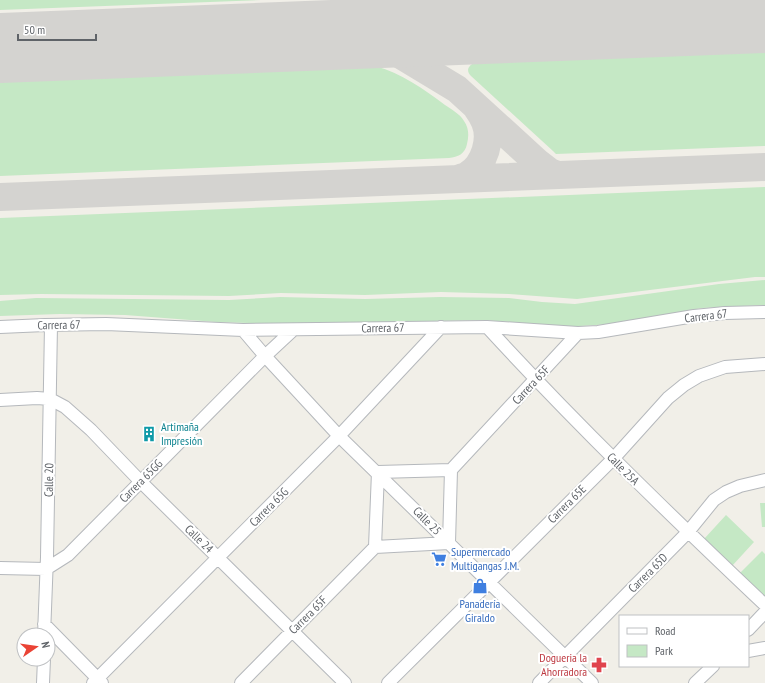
<svg xmlns="http://www.w3.org/2000/svg" width="765" height="683" viewBox="0 0 765 683" font-family="'PT Sans Narrow',sans-serif">
  <style>
    .green { fill: #c5e8c5 }
    .lines { fill: none; stroke-linecap: round; stroke-linejoin: round }
    .taxiway { stroke: #d4d3d0; stroke-width: 28 }
    .runway { stroke: #d4d3d0; stroke-width: 70 }
    .minor-casing { stroke: #b5b8bc; stroke-width: 14 }
    .minor { stroke: #fff; stroke-width: 12 }
    .labels { text-anchor: middle; stroke-width: 4; stroke-linejoin: round; paint-order: stroke }
    .street-label { font-size: 12px; fill: #5f6368; stroke: #fff }
    .culture-label { font-size: 12px; fill: #0d838f; stroke: #fff; text-anchor: start }
    .shop-label { font-size: 12px; fill: #366cbe; stroke: #fff; text-anchor: start }
    .health-label { font-size: 12px; fill: #be3a42; stroke: #fff; text-anchor: end }
  </style>
  <rect width="100%" height="100%" fill="#f1efe8"/>
  <path class="green" d="M0,0H261L0,10Z
    M765,49V146L556,154L553,151L471,76C465,70 469,65 476,62Z
    M375,66C401,73 424,89 445,105C451,109 460,114 464,121C469,128 469,136 467,144C465,154 458,157 449,158L0,176V82Z
    M765,187V277H755L577,299L509,294L441,292L365,295L281,293L229,296L41,294L0,295V218Z
    M765,280V305L702,308L611,324L580,326H565L483,320L336,323H249L216,322L125,315L60,314L0,316V301L36,298L229,300L280,297L365,299L440,297L509,298L542,302L575,304L719,284Z
    M760,503H765V527H762Z
    M726,515L754,542L732,566L704,539Z
    M762,551L765,554V599L739,574Z"/>
  <g class="lines">
    <path class="taxiway" d="M366,34L457,89L537,162L550,172L558,175
      M457,179C460,178 465,177 468,175C485,164 492,139 485,122C483,117 480,112 477,108
      M0,197L765,167"/>
    <path class="runway" d="M0,48L765,18"/>
    <g class="minor-casing">
      <path id="minor" d="M0,327L45,325L106,324L243,330L487,327L578,333L598,332L694,316L725,313L765,312
        M487,327C576,424 670,515 765,605
        M243,330L265,356L339,436L592,683
        M0,400L37,398L50,399L65,407L91,430L141,482L345,683
        M375,547L378,472L451,470
        M0,568L46,569L68,555L265,356L293,330
        M44,624L102,683
        M748,630L765,612
        M44,635L47,557L51,325
        M748,651L765,648
        M43,683L44,659
        M93,683L339,436L441,327
        M241,683L375,547L449,543L451,470L578,333
        M388,683L613,459L668,398L684,385L699,376L725,367L765,364
        M539,683L688,532L714,500L726,492L740,486L765,480
        M695,683L713,666"/>
    </g>
    <use href="#minor" class="minor"/>
  </g>
  <defs>
    <g id="building-bare" transform="scale(1.2)"><path d="M-4-6H4V6H1V3H-1V6H-4ZM-2.5-4.3h1.7v1.8h-1.7ZM.8-4.3h1.7v1.8H.8ZM-2.5-1h1.7V.8h-1.7ZM.8-1h1.7V.8H.8Z" fill="#0f9aa8" stroke="#fff" stroke-width="2.5" paint-order="stroke"/></g>
    <g id="supermarket-bare" transform="scale(1.2)"><path d="M-6-5.5h2.5l.6 2H6L4.5 2H-2.5L-4.4-4H-6ZM-1.5 3.2a1.3 1.3 0 1 0 .1 0ZM3 3.2a1.3 1.3 0 1 0 .1 0Z" fill="#3f7fe0" stroke="#fff" stroke-width="2.5" paint-order="stroke"/></g>
    <g id="shop-bare" transform="scale(1.2)"><path d="M-5-2.5h2.3a2.7 3.5 0 0 1 5.4 0H5L5.5 6h-11ZM-1.5-2.5h3a1.5 2.3 0 0 0-3 0Z" fill="#3f7fe0" stroke="#fff" stroke-width="2.5" paint-order="stroke"/></g>
    <g id="pharmacy-bare" transform="scale(1.2)"><path d="M-2-6h4v4h4v4h-4v4h-4v-4h-4v-4h4Z" fill="#e0444e" stroke="#fff" stroke-width="2.5" paint-order="stroke"/></g>
  </defs>
  <g fill-rule="evenodd">
    <use href="#building-bare" x="149" y="434"/>
    <use href="#supermarket-bare" x="439" y="559"/>
    <use href="#shop-bare" x="480" y="586"/>
    <use href="#pharmacy-bare" x="599" y="665"/>
  </g>
  <g class="labels">
    <g class="street-label">
      <text transform="translate(706 316) rotate(-7)" y="4">Carrera 67</text>
      <text transform="translate(59 325) rotate(-1)" y="4">Carrera 67</text>
      <text transform="translate(383 328) rotate(-1)" y="4">Carrera 67</text>
      <text transform="translate(531 385) rotate(-47)" y="4">Carrera 65F</text>
      <text transform="translate(623 469) rotate(45)" y="4">Calle 25A</text>
      <text transform="translate(49 480) rotate(-89)" y="4">Calle 20</text>
      <text transform="translate(141 481) rotate(-45)" y="4">Carrera 65GG</text>
      <text transform="translate(567 504) rotate(-45)" y="4">Carrera 65E</text>
      <text transform="translate(269 507) rotate(-45)" y="4">Carrera 65G</text>
      <text transform="translate(427 521) rotate(45)" y="4">Calle 25</text>
      <text transform="translate(199 539) rotate(44)" y="4">Calle 24</text>
      <text transform="translate(648 573) rotate(-45)" y="4">Carrera 65D</text>
      <text transform="translate(308 615) rotate(-45)" y="4">Carrera 65F</text>
    </g>
    <g class="culture-label">
      <text x="161" y="431">Artimaña<tspan x="161" dy="14">Impresión</tspan></text>
    </g>
    <g class="shop-label">
      <text x="451" y="556">Supermercado<tspan x="451" dy="14">Multigangas J.M.</tspan></text>
      <text x="480" y="608" text-anchor="middle">Panadería<tspan x="480" dy="14">Giraldo</tspan></text>
    </g>
    <g class="health-label">
      <text x="587" y="662">Dogueria la<tspan x="587" dy="14">Ahorradora</tspan></text>
    </g>
  </g>
  <rect x="619" y="615" width="130" height="52" fill="#ffffff" stroke="#bfc1c3"/>
  <rect x="627" y="628" width="20" height="6" fill="#ffffff" stroke="#bfc1c3"/>
  <text x="655" y="635" font-size="12" fill="#5f6368">Road</text>
  <rect x="627" y="645" width="20" height="12" fill="#c5e8c5" stroke="#bfc1c3"/>
  <text x="655" y="655" font-size="12" fill="#5f6368">Park</text>
  <g transform="translate(36 647) rotate(77)"><circle r="19" fill="#ffffff" stroke="#bfc1c3"/>
  <path d="M0-3L7 15L0 10L-7 15Z" fill="#ea4335"/>
  <text y="-6" font-size="11" font-weight="bold" text-anchor="middle" fill="#5f6368">N</text>
  </g>
  <path d="M18 34v6h78v-6" fill="none" stroke="#5f6368" stroke-width="2"/>
  <text x="24" y="34" font-size="12" fill="#5f6368" stroke="#ffffff" stroke-width="3" paint-order="stroke">50 m</text>
</svg>
